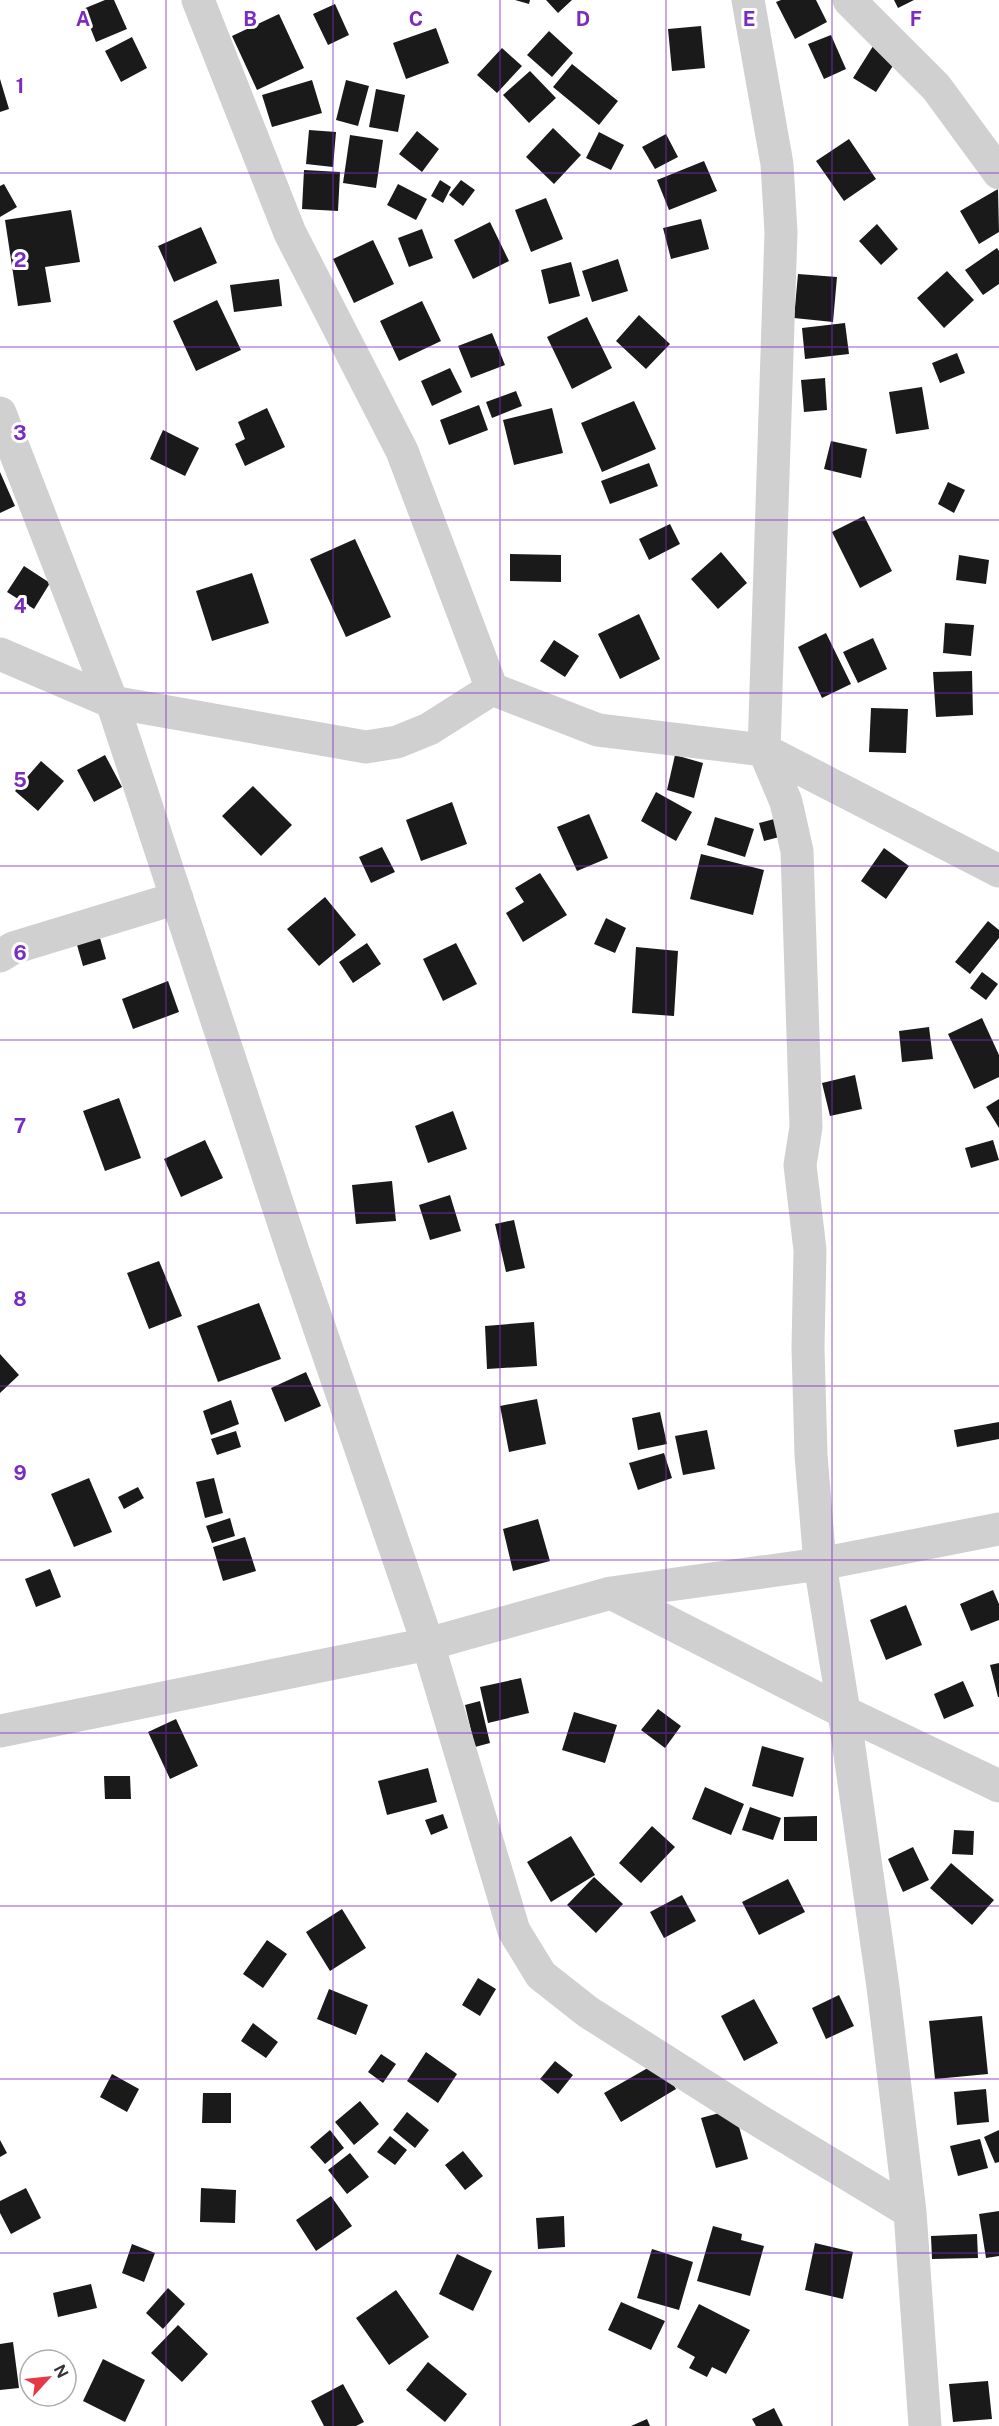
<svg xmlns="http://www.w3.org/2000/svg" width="999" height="2426" viewBox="0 0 999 2426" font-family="'Public Sans',sans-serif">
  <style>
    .building { fill: #1a1a1a }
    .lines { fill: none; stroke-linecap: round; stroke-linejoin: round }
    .minor { stroke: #d0d0d0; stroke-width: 33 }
    .grid { fill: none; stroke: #7b2cbf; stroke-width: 1.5; stroke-opacity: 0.55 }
    .grid-label { font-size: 20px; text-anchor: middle; font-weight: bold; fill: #7b2cbf; stroke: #fff; stroke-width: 6; stroke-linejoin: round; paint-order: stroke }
  </style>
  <rect width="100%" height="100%" fill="#fff"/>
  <path class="building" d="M105,0H114L127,29L96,42L83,9Z
    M515,0H530L529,4Z
    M546,0H572L558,13Z
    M781,0H816L827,22L795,39L776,2Z
    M894,0H914L898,8Z
    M335,4L349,35L328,45L313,14Z
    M279,14L304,68L257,90L232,36Z
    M701,26L705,68L672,71L668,29Z
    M436,28L449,63L406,79L393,43Z
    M549,31L573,53L552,77L527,55Z
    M831,35L846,69L824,79L808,44Z
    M132,37L147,68L121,82L105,51Z
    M875,43L898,58L876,92L853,78Z
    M502,48L522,66L497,93L477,75Z
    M572,64L618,101L599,125L553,87Z
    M530,71L556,98L529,123L503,95Z
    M0,79L9,109L0,112Z
    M312,80L322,113L272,127L262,95Z
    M346,80L369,86L358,126L336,120Z
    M376,89L405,95L398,132L369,127Z
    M553,128L581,155L554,184L526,157Z
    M309,130L336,132L333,167L306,164Z
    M417,131L439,149L422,172L399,154Z
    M599,132L624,145L611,170L586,158Z
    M666,134L678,157L655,169L642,147Z
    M350,135L383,140L376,188L343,183Z
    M849,139L876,179L844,201L816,161Z
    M704,161L717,191L669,210L657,180Z
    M304,170L340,172L338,211L302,209Z
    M440,180L451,187L443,203L431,196Z
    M461,180L475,190L463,206L449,195Z
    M4,184L17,207L0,217V186Z
    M398,184L427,199L416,220L387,205Z
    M998,189L999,232L979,244L960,211Z
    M546,198L563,239L531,252L515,210Z
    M71,210L80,262L45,267L51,302L18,306L5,220Z
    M701,219L709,249L671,259L663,228Z
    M490,222L509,261L473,279L454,240Z
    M877,224L898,249L881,265L859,241Z
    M201,227L217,263L174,282L158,246Z
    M422,229L433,258L409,267L398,238Z
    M373,240L394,284L354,303L333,259Z
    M997,248L999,251V284L983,295L965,270Z
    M618,259L628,291L592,302L582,271Z
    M571,262L580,296L549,304L541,270Z
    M947,271L974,300L944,328L917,298Z
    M798,274L837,277L833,322L794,318Z
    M279,279L282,306L234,312L230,285Z
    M217,300L241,350L196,371L173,321Z
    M422,301L441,341L399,361L380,321Z
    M639,315L670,344L646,369L616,341Z
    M587,317L612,368L572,389L547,337Z
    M845,323L849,354L805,359L802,328Z
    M492,333L505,365L471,378L458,346Z
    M957,353L965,373L940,383L932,363Z
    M450,368L462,392L432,406L421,381Z
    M825,378L827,410L804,412L801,380Z
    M922,387L929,429L896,434L889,392Z
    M516,391L522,406L492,418L486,402Z
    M634,401L656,449L602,472L581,423Z
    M479,405L488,430L449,445L440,420Z
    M267,408L285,447L245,466L235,444L245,439L238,422Z
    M552,408L563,453L514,465L503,420Z
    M163,430L199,448L185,476L150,459Z
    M831,441L867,449L861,478L824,469Z
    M649,463L658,486L610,504L601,481Z
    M0,472L15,506L0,513Z
    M948,482L965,490L954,513L938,504Z
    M864,516L892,571L860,588L832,532Z
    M670,524L680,544L649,560L639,539Z
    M355,539L391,617L346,637L310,559Z
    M721,552L747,583L718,609L691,579Z
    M510,554L561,555V582L510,581Z
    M959,555L989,560L986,584L956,580Z
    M24,566L50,583L34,609L7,592Z
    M252,573L269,623L212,641L196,591Z
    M639,614L660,659L620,679L598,634Z
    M945,623L974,625L971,656L943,653Z
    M826,633L851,684L822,698L798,647Z
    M873,638L887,669L858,683L843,652Z
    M554,640L579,656L565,677L540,661Z
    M972,671L973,715L936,717L933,672Z
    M871,708L908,709L906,753L869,752Z
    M105,755L122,787L94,802L77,770Z
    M675,755L703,763L694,798L667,790Z
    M41,761L64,781L38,811L15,791Z
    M253,786L292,825L261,856L222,816Z
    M656,792L692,812L676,841L641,821Z
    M452,802L467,844L421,861L406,820Z
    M589,814L608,858L577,871L557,827Z
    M715,817L754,829L745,857L707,845Z
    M778,818L783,836L764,841L759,823Z
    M382,847L395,872L371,883L359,857Z
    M884,848L909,866L886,899L861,881Z
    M701,854L764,870L753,915L690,899Z
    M540,873L567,915L523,942L506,913L524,902L515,888Z
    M325,897L356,935L319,966L287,929Z
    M606,918L626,928L615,953L594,944Z
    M988,921L999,930V938L970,974L955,962Z
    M100,938L106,959L83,966L77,945Z
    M367,943L381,964L353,983L339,962Z
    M456,943L477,984L443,1001L423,959Z
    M636,947L678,951L674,1016L632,1013Z
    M982,972L998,984L986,1000L970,988Z
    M168,981L179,1012L133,1029L122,999Z
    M982,1018L999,1055V1077L974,1089L948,1034Z
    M929,1027L933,1059L902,1062L899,1031Z
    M855,1075L862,1109L830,1116L822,1083Z
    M119,1098L141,1158L105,1171L83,1111Z
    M999,1099V1128L986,1107Z
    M453,1111L467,1149L428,1163L415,1126Z
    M205,1140L223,1178L181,1197L164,1159Z
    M993,1140L999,1160L971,1168L965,1148Z
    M392,1181L396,1221L356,1224L352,1185Z
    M450,1195L461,1231L430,1240L419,1205Z
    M514,1220L525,1268L506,1272L495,1224Z
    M159,1261L182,1316L149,1329L127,1273Z
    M259,1303L281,1359L218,1382L197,1326Z
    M534,1322L537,1366L487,1369L485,1326Z
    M0,1354L19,1375L0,1393Z
    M306,1372L321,1406L285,1422L271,1388Z
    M537,1399L546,1444L509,1452L500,1406Z
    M231,1400L239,1424L211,1435L203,1411Z
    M660,1412L667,1444L638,1450L632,1418Z
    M999,1422V1439L957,1447L954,1430Z
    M707,1430L715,1469L683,1475L675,1436Z
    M236,1431L241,1447L217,1455L211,1439Z
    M664,1453L672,1478L638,1490L629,1463Z
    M89,1478L112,1532L74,1547L51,1494Z
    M214,1478L223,1513L205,1518L196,1482Z
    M138,1487L144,1498L124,1509L118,1497Z
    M230,1518L235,1536L212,1543L206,1526Z
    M538,1519L550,1561L513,1571L503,1529Z
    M245,1537L256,1571L223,1581L213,1547Z
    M50,1569L61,1597L36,1607L25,1579Z
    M993,1590L999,1604V1620L971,1631L960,1604Z
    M906,1605L922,1645L886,1660L870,1620Z
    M999,1663V1697H998L990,1665Z
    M521,1678L529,1713L488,1723L480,1687Z
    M963,1681L974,1706L944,1719L934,1694Z
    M480,1701L490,1743L475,1747L465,1705Z
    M658,1709L681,1726L665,1748L641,1730Z
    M574,1712L617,1725L605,1763L562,1750Z
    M176,1719L198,1766L170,1779L148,1732Z
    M762,1746L804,1758L793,1797L752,1786Z
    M428,1768L437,1802L387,1815L378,1781Z
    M104,1776H130L131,1799H105Z
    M705,1787L744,1804L731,1835L692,1819Z
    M750,1807L781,1818L773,1840L742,1830Z
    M443,1814L448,1828L431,1835L425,1820Z
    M817,1816V1841H784V1817Z
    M652,1826L675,1847L641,1883L619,1863Z
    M954,1830L974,1831L973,1855L952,1854Z
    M571,1836L595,1875L551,1902L527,1862Z
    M913,1847L929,1880L903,1892L888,1859Z
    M951,1863L994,1900L972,1925L930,1888Z
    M594,1877L623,1904L596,1933L567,1905Z
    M788,1879L805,1912L759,1935L742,1902Z
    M682,1895L696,1921L664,1938L650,1912Z
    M342,1909L366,1948L330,1971L306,1932Z
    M267,1940L287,1954L263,1988L243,1974Z
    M478,1978L496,1989L480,2016L462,2005Z
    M329,1989L368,2005L356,2035L317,2019Z
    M839,1995L854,2026L826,2039L812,2008Z
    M754,1999L778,2043L744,2061L721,2016Z
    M982,2016L988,2074L935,2079L929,2021Z
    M253,2023L278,2042L266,2058L241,2041Z
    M426,2052L457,2074L438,2103L407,2081Z
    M381,2054L396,2064L383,2083L368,2072Z
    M555,2061L573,2075L558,2094L540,2079Z
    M660,2061L676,2089L621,2122L604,2093Z
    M112,2074L139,2089L127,2112L100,2097Z
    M986,2089L989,2122L957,2125L954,2092Z
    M203,2093H231V2123H202Z
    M360,2101L379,2124L354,2145L335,2122Z
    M734,2109L748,2159L716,2168L701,2118Z
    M407,2112L429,2130L415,2148L393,2130Z
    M330,2130L344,2148L325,2164L310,2147Z
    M999,2130V2162L995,2163L984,2137Z
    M390,2136L407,2150L395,2165L377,2152Z
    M980,2139L988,2168L958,2176L950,2146Z
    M0,2140L7,2153L0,2157Z
    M463,2151L483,2176L465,2190L445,2165Z
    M350,2153L369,2177L347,2194L328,2170Z
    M26,2188L41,2218L11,2234L0,2213V2201Z
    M201,2188L236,2190L235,2223L200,2222Z
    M331,2196L352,2226L316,2251L296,2220Z
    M999,2211V2256L986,2258L979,2214Z
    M564,2216L565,2247L538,2249L536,2218Z
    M713,2226L742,2234L741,2240L764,2246L750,2296L697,2281Z
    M977,2234L978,2258L932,2259L931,2236Z
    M815,2243L853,2252L843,2299L805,2290Z
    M132,2244L155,2253L144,2282L122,2273Z
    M652,2249L693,2262L679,2310L637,2298Z
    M457,2254L492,2271L473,2311L439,2294Z
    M91,2284L97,2308L58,2317L53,2293Z
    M168,2288L185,2304L163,2329L146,2313Z
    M396,2290L429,2337L389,2365L356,2318Z
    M621,2302L665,2321L651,2350L608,2330Z
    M699,2304L750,2330L726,2374L712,2367L707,2377L689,2368L695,2357L677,2347Z
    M178,2325L208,2354L182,2382L151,2353Z
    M13,2342L19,2388L0,2390V2344Z
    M103,2359L145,2380L125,2422L83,2401Z
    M428,2362L467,2394L445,2422L406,2390Z
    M66,2367L72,2370L66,2383Z
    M988,2381L992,2419L953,2422L949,2384Z
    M343,2384L364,2422L356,2426H324L311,2401Z
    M774,2408L783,2426H756L752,2419Z
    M647,2419L650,2426H631Z"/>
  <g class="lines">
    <path class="minor" d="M198,0L290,233L402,451L492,689L598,730L764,750L999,871
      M748,0L777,164L781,232L764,750L786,802L797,851L806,1127L800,1165L810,1250L808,1348L811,1455L820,1564L844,1712L883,1987L910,2212L925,2426
      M849,0L936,87L999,173
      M0,413L112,702L294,1254L428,1644L514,1931L541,1975L588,2012L753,2117L910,2212
      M0,654L112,702L366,747L397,742L429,729L492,689
      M0,956L13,948L177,898
      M611,1593L844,1712L999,1786
      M0,1731L428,1644L611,1593L820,1564L999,1529"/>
  </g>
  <path class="grid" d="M166,0V2426M333,0V2426M500,0V2426M666,0V2426M832,0V2426M0,173H999M0,347H999M0,520H999M0,693H999M0,866H999M0,1040H999M0,1213H999M0,1386H999M0,1560H999M0,1733H999M0,1906H999M0,2079H999M0,2253H999"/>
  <g class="grid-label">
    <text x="83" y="26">A</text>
    <text x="250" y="26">B</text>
    <text x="416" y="26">C</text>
    <text x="583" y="26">D</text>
    <text x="749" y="26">E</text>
    <text x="916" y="26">F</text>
    <text x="20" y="93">1</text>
    <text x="20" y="267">2</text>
    <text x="20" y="440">3</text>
    <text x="20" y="613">4</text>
    <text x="20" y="787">5</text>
    <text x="20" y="960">6</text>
    <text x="20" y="1133">7</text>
    <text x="20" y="1306">8</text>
    <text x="20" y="1480">9</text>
  </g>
  <g transform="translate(48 2378) rotate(63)"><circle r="28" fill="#ffffff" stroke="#adadad" stroke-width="1.5"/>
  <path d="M0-4.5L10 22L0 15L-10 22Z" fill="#e63946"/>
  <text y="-9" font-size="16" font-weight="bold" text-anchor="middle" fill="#333333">N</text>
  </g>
</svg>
